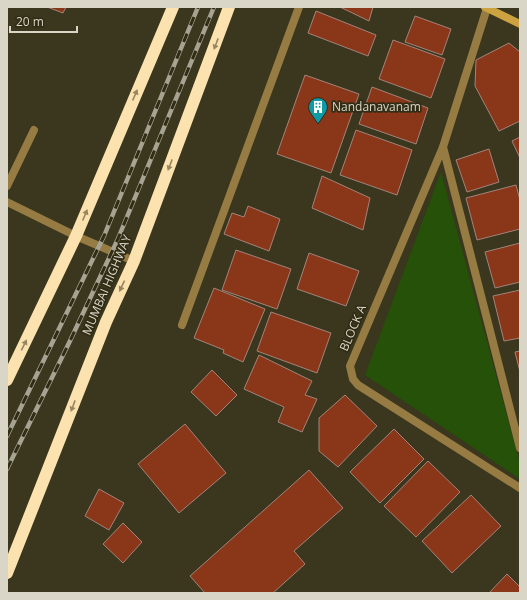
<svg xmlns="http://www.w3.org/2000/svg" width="527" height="600" viewBox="0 0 527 600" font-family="'Open Sans',sans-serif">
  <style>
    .green { fill: #255108 }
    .building { fill: #8a3619; stroke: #a2847b }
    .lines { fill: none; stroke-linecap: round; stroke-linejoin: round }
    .lane { stroke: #967b43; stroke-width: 8 }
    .street { stroke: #967b43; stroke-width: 8 }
    .secondary { stroke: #cda240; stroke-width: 8 }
    .highway { stroke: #fce2ae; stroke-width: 12 }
    .rail-casing { stroke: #a7a392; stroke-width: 4.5 }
    .rail { stroke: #312c14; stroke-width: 3; stroke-dasharray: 9; stroke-linecap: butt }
    .oneway { fill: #968761 }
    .labels { text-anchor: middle; stroke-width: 3.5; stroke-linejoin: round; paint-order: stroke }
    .poi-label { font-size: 12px; fill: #d9d6c8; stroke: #312c14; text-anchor: start }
    .street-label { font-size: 12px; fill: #d9d6c8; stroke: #312c14 }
  </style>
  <rect width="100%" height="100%" fill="#3b361e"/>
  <path class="green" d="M441,172L520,464V479L365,375Z"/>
  <path class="building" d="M47,7H66L63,13Z
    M340,7H373L369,21Z
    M316,11L376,35L368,56L308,33Z
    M415,16L451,29L442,55L405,42Z
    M393,40L445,59L431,98L379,79Z
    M509,43L520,52V121L499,131L475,86L476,60Z
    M305,75L359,94L331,173L277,154Z
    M372,87L428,108L416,144L359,124Z
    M356,130L412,150L397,195L340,175Z
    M520,137V158L512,141Z
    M489,149L499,182L467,192L456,160Z
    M322,176L370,198L363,230L312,208Z
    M516,185L520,200V229L477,240L466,198Z
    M248,206L280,219L269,251L224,234L232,213L244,217Z
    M520,243V282L495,288L485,252Z
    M236,250L291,269L277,309L222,290Z
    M309,253L359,271L346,306L297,289Z
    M214,288L265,309L243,362L223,353L224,350L194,338Z
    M520,290V338L504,341L493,296Z
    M271,312L331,333L317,373L257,351Z
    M520,351V372L515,352Z
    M259,355L312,381L305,395L317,399L302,432L278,422L284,407L244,389Z
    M212,370L237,395L216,416L191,392Z
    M345,395L377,426L338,467L319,451V418Z
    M185,424L226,473L179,513L138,464Z
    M394,429L424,459L380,503L350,472Z
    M428,461L460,492L416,537L384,506Z
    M309,470L343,508L294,551L305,564L273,593H205L190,576Z
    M99,489L124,503L109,530L85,516Z
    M471,495L501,526L452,573L422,541Z
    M123,523L142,542L123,563L103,544Z
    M507,574L520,587V593H489Z"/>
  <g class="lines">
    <path class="lane" d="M182,325L299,7"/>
    <path class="street" d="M487,8L443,147L350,366L353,379L358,385L520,488
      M443,147L520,448
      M7,186L34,130
      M7,202L76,236L134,261"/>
    <path class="secondary" d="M485,7L520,24"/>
    <path class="highway" d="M7,380L76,236L173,7
      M7,573L106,322L134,261L229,7"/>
    <g class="rail-casing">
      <path id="rail" d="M7,436L104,236L198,7
        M7,469L69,343L117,241L214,7"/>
    </g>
    <use href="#rail" class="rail"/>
  </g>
  <defs><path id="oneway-solid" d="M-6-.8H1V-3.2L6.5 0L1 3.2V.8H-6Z"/></defs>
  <g class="oneway">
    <use href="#oneway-solid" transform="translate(216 44) rotate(111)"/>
    <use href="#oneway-solid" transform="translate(135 95) rotate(-67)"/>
    <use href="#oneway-solid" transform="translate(170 165) rotate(111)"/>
    <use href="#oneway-solid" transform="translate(85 215) rotate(-67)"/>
    <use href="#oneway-solid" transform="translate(122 286) rotate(115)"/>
    <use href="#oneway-solid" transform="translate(24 345) rotate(-64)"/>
    <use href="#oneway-solid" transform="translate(73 406) rotate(111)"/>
  </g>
  <defs>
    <g id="building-pin" transform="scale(1)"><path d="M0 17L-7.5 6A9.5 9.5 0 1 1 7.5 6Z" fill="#0f9aa8" stroke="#312c14"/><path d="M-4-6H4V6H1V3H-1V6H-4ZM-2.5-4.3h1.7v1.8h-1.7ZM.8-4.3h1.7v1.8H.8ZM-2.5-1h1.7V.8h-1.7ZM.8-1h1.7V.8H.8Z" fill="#fff"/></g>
  </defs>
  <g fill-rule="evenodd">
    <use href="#building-pin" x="318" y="107"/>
  </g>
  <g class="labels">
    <g class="poi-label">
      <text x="332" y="111">Nandanavanam</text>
    </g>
    <g class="street-label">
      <text transform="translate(107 285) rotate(-67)" y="4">MUMBAI HIGHWAY</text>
      <text transform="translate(353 328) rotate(-67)" y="4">BLOCK A</text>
    </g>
  </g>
  <rect width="527" height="600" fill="none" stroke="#d9d6c8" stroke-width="16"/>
  <path d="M10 26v6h67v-6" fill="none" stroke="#d9d6c8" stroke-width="2"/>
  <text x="16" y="26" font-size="12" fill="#d9d6c8" stroke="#312c14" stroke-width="3" paint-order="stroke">20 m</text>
</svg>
